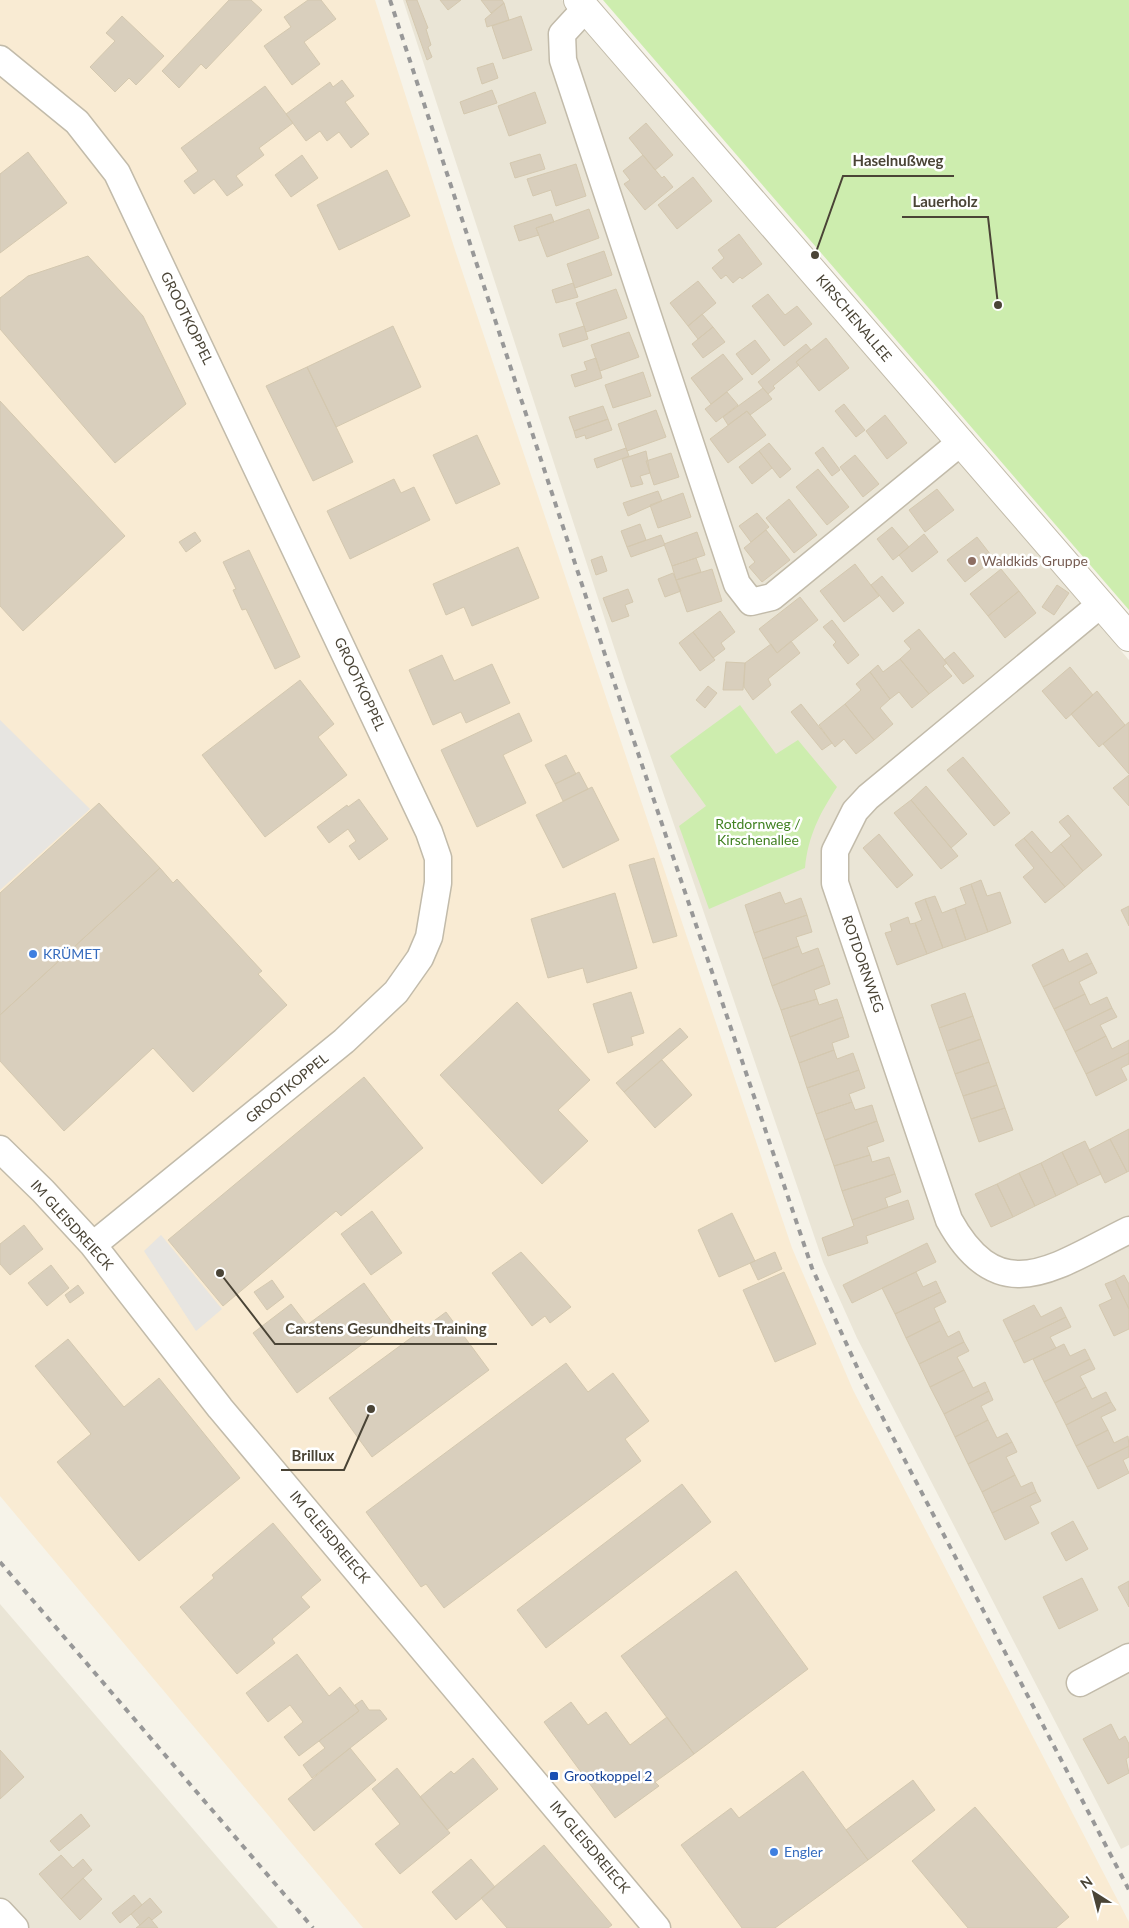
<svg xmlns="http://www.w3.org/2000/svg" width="1129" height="1928" viewBox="0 0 1129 1928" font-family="Lato,sans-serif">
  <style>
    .residential { fill: #eae5d6 }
    .commercial { fill: #f9ebd3 }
    .green { fill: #cdedae }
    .parking { fill: #e7e5e1 }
    .building { fill: #d9cfbd; stroke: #d4c8af }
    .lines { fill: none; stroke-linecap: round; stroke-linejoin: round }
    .minor-casing { stroke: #c2bbaa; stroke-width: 29 }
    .tertiary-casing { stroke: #c2bbaa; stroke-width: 30 }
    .minor { stroke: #fff; stroke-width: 26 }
    .tertiary { stroke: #fff; stroke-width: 28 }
    .rail { stroke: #989898; stroke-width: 4; stroke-dasharray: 6 6; stroke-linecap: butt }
    .education-dot { fill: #8d6e63; stroke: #fff; stroke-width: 2 }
    .shop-dot { fill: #3f7fe0; stroke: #fff; stroke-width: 2 }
    .transit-dot { fill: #1a4fb4; stroke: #fff; stroke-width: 2 }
    .labels { text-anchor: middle; stroke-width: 5; stroke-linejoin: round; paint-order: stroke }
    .street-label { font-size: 14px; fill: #4a4436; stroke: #fff }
    .education-label { font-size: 14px; fill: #785e54; stroke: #fff; text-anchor: start }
    .park-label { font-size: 14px; fill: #428223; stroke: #fff }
    .shop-label { font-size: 14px; fill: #366cbe; stroke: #fff; text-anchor: start }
    .transit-label { font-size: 14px; fill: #164399; stroke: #fff; text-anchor: start }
    .leader { fill: none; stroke: #4a4436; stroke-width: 2 }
    .callout-dot { fill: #4a4436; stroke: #fff; stroke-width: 2 }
    .callout-label { font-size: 15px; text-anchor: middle; font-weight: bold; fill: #4a4436; stroke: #fff; stroke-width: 5; stroke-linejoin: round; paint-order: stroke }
  </style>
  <rect width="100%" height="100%" fill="#f6f3e9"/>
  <path class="residential" d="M403,0H562L1129,660V1845L1121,1849L857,1338L823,1262L625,681Z
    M0,1604L278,1928H0Z"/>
  <path class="commercial" d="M0,0H375L455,250L792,1248L853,1390L1129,1922V1928H363L0,1496Z"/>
  <path class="green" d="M603,0H1129V610Z
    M740,705L776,754L798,740L837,787C820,813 808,836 805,868L709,909L679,826L706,806L670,756Z"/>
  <path class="parking" d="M0,720L90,809L0,890Z
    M161,1235L222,1309L196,1331L144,1251Z"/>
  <path class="building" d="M229,0H251L262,10L206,69L201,64L179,88L162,71Z
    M308,0H321L336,19L304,42L320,64L292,85L264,46L291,27L284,17Z
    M406,0H417L428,28L426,29L431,45L428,47L432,57L427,60Z
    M440,0H461L448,10Z
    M481,0H502L504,3L491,13Z
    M504,3L509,20L487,27L485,19Z
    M122,16L164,56L136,85L129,78L115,92L90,67L115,41L106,33Z
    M521,16L532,50L503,59L492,26Z
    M493,63L498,78L482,84L477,68Z
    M342,80L354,96L345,102L369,134L351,148L339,132L327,141L320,131L306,141L286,114L330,82L333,87Z
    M265,86L293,123L259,148L264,155L236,176L243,185L227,196L214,179L194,194L184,181L198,171L181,148Z
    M492,90L497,103L464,114L460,102Z
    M535,92L546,123L509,136L498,106Z
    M646,123L673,155L655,170L629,138Z
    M28,152L67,203L0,253V174Z
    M540,154L545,169L515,178L510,163Z
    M302,155L318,178L291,197L275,175Z
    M643,155L662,178L664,176L673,187L645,210L624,184L630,180L623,171Z
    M576,164L586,196L556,206L551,190L533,196L527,179Z
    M387,170L410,216L339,250L317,205Z
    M693,177L712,201L677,229L658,205Z
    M589,209L599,238L547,257L536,228Z
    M551,214L554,222L536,228L539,235L519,241L514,226Z
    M739,234L762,264L742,279L740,277L733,283L726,275L721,279L712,268L724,258L718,250Z
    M604,251L612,275L575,288L567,264Z
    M88,256L143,316L186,404L115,463L0,329V298L28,276Z
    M698,281L716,303L688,326L670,303Z
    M573,283L578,297L556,303L552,290Z
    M616,289L627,318L586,332L576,303Z
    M768,294L785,315L797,306L812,324L784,346L752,306Z
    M702,314L713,327L698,339L688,326Z
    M393,326L421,387L336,427L307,367Z
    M584,326L588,339L563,347L559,334Z
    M713,327L725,342L703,358L692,344Z
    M629,332L639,357L600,371L591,345Z
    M826,338L849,368L819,391L796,362Z
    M755,340L770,360L752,375L736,354Z
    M806,344L811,350L796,362L799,365L773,386L775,388L768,394L758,382Z
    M723,354L743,379L711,404L691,378Z
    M596,358L602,378L575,387L571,375L587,370L584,362Z
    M307,367L353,462L313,481L266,386Z
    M643,372L651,396L613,408L605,385Z
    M763,388L772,399L750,415L747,411L728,425L723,417Z
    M727,392L738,405L716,422L705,409Z
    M0,401L125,536L23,631L0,606Z
    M844,404L865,430L856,437L835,411Z
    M603,406L608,419L574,431L569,417Z
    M656,410L666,437L627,451L618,424Z
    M747,411L766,435L728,463L710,439Z
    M885,415L907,443L887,459L866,431Z
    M608,419L612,430L586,439L585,435L576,438L574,431Z
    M477,435L500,484L456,504L433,455Z
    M769,443L791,469L780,478L759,451Z
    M823,447L840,470L832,476L815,453Z
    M626,448L629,456L597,468L594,459Z
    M646,451L650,473L640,476L643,484L631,487L622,459Z
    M759,451L772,468L752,484L739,467Z
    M671,453L679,477L654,485L646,461Z
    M855,455L879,484L863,497L840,467Z
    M818,469L849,507L827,525L796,487Z
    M394,479L401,493L414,487L430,520L350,559L327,511Z
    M937,489L954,510L925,532L909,510Z
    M658,491L662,501L628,516L623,503Z
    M683,493L691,517L658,528L650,505Z
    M789,499L817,535L794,553L766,518Z
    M757,513L769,527L751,542L739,526Z
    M640,524L646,540L627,547L621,531Z
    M892,527L909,547L893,560L877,539Z
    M766,530L790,560L762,582L749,567L755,562L744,548Z
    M195,532L201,541L186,552L179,542Z
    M697,532L705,555L672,566L664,544Z
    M924,534L938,552L912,572L899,555Z
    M661,535L665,545L631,557L627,547Z
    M977,537L994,559L965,582L947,560Z
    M518,547L539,598L472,626L464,607L446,615L433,584Z
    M249,550L300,657L275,669L246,609L242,610L233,590L236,589L223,562Z
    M602,556L607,571L596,575L591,560Z
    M696,558L701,572L676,580L672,566Z
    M855,564L879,596L844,622L820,591Z
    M712,569L722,601L687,612L676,580Z
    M1001,569L1019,591L988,616L970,594Z
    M673,573L681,591L665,597L658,579Z
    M882,576L904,603L893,612L871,585Z
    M1057,585L1069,593L1054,615L1042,607Z
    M628,589L633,602L625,605L629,616L612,622L603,598Z
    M1019,591L1036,613L1005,638L988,616Z
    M800,597L818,620L777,653L759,629Z
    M720,611L735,632L721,643L725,649L713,658L693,632Z
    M832,620L859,655L848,664L833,645L836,642L823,627Z
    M919,629L947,663L943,666L952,676L929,694L900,659L911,649L904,641Z
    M693,632L715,660L700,671L679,643Z
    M791,641L800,653L768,679L771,685L753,700L744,687L745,663L771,644L777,653Z
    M954,652L974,676L963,684L944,660Z
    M442,655L454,681L492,664L510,703L466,723L461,712L433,725L409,670Z
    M900,659L929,694L912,708L899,692L890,699L870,672L878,665L883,672Z
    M726,662L745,663L743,690H723Z
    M1070,667L1093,695L1066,719L1042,691Z
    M870,672L890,699L880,708L893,724L874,740L845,704L861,690L856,684Z
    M300,680L334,724L318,737L347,775L265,837L202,755Z
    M708,686L717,693L705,708L696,700Z
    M1097,691L1125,725L1099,747L1071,714Z
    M801,704L832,743L822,750L791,712Z
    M845,704L874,740L856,754L844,739L835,747L819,725Z
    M519,713L532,741L503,755L526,803L477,827L441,750Z
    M1129,722V774L1103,744Z
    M566,755L576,774L555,784L545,765Z
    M963,757L1010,813L994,826L947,770Z
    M579,772L588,789L563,801L555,784Z
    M1129,775V806L1113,788Z
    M926,786L967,834L951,848L911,800Z
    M592,787L619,840L563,868L536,815Z
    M359,799L388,839L359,860L349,846L356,841L348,829L329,843L317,827L347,805L348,807Z
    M911,800L958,856L941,869L894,813Z
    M99,803L160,868L0,1015V893Z
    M1068,815L1102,855L1083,871L1061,844L1071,836L1059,822Z
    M1032,831L1051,853L1061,844L1083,871L1065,887L1024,838Z
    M879,834L913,875L897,888L863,848Z
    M1024,838L1065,887L1045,903L1023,877L1034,868L1015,845Z
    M654,858L677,936L653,943L629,865Z
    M160,868L173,883L177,879L262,971L258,974L287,1005L193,1092L153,1048L64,1131L0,1061V1015Z
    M981,880L987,896L1000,892L1011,923L988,932L971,884Z
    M971,884L988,932L966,940L955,908L966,904L960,888Z
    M780,892L785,904L801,898L807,915L754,933L745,905Z
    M615,893L637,968L587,983L583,968L548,978L531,919Z
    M935,896L942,913L955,908L966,940L943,948L925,899Z
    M925,899L943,948L927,954L915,923L922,920L915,903Z
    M1129,906V926L1121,910Z
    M807,915L812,932L796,937L799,946L763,959L754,933Z
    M908,917L910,924L915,923L927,954L897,965L885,933L892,931L890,924Z
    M799,946L802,954L818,948L824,965L772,986L763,959Z
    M1063,949L1069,962L1087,953L1092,963L1043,987L1032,965Z
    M1092,963L1097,973L1079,982L1085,994L1054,1009L1043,987Z
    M824,965L830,984L814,990L817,999L781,1010L772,986Z
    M631,992L644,1033L631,1037L633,1045L608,1053L593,1004Z
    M965,993L973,1016L939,1028L931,1005Z
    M1085,994L1090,1005L1107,997L1112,1008L1065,1031L1054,1009Z
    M817,999L819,1005L837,999L843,1017L790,1037L781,1010Z
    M517,1002L590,1080L558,1110L588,1141L542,1184L440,1075Z
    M1112,1008L1117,1017L1100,1025L1106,1036L1075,1052L1065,1031Z
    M973,1016L981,1039L947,1051L939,1028Z
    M843,1017L849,1037L832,1043L834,1050L799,1063L790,1037Z
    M680,1028L688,1037L624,1092L616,1083Z
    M1106,1036L1112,1049L1129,1040V1053L1086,1074L1075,1052Z
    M981,1039L989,1062L955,1074L947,1051Z
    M834,1050L837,1059L853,1053L859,1070L807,1088L799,1063Z
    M1129,1053V1064L1121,1068L1127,1080L1096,1096L1086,1074Z
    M662,1060L692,1095L655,1128L624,1092Z
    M989,1062L997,1085L963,1096L955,1074Z
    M859,1070L865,1088L849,1094L852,1102L816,1114L807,1088Z
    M364,1077L423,1148L341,1216L336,1211L223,1306L168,1240Z
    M997,1085L1005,1108L971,1119L963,1096Z
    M852,1102L855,1110L872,1105L877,1121L825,1140L816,1114Z
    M1005,1108L1013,1130L979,1142L971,1119Z
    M877,1121L884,1141L867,1147L870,1155L834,1166L825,1140Z
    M1129,1129V1171L1127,1172L1110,1139Z
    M1110,1139L1127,1172L1105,1183L1089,1150Z
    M1085,1141L1101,1174L1078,1185L1062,1152Z
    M1062,1152L1078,1185L1056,1196L1041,1163Z
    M870,1155L872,1162L889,1157L895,1174L842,1191L834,1166Z
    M1041,1163L1056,1196L1035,1206L1019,1173Z
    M1019,1173L1035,1206L1013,1217L997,1184Z
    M895,1174L901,1192L885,1198L888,1207L852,1220L842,1191Z
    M997,1184L1013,1217L991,1227L975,1194Z
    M908,1200L914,1219L866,1236L868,1243L828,1256L822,1238L854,1226L852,1220Z
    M372,1211L402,1253L371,1275L341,1234Z
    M732,1213L755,1261L719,1277L698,1230Z
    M24,1225L43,1249L10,1275L0,1264V1244Z
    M927,1243L936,1262L852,1303L843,1285Z
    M521,1252L571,1307L550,1323L545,1316L532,1326L492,1273Z
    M775,1252L782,1269L758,1280L750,1263Z
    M51,1265L69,1288L47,1306L28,1283Z
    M784,1272L816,1344L775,1362L743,1290Z
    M916,1272L923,1287L936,1281L941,1292L895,1314L882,1288Z
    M1124,1275L1129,1284V1309L1115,1280Z
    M272,1280L284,1297L267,1310L254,1292Z
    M1115,1280L1129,1309V1329L1114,1336L1099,1305L1112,1299L1105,1284Z
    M364,1283L392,1322L297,1393L253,1333L291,1304L307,1325Z
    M78,1285L84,1293L70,1303L65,1295Z
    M941,1292L946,1302L934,1308L940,1321L906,1338L895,1314Z
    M1034,1305L1041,1317L1061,1307L1066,1317L1014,1342L1003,1320Z
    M446,1312L489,1370L372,1457L329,1398Z
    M1066,1317L1071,1327L1050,1337L1056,1348L1024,1363L1014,1342Z
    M940,1321L948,1337L959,1331L964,1342L919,1364L906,1338Z
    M68,1339L124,1407L159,1378L240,1478L139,1561L57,1462L91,1434L35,1366Z
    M964,1342L969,1351L957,1357L964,1370L930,1387L919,1364Z
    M1064,1344L1070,1356L1085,1349L1090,1359L1044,1382L1033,1359Z
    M1090,1359L1095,1369L1080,1376L1086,1387L1055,1403L1044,1382Z
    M566,1363L588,1392L613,1373L649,1421L625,1439L641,1461L444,1608L426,1584L421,1587L366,1512Z
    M964,1370L973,1388L985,1382L989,1391L944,1414L930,1387Z
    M1086,1387L1092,1399L1106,1392L1111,1402L1066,1425L1055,1403Z
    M989,1391L993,1400L981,1406L988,1420L955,1437L944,1414Z
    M1111,1402L1116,1410L1101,1417L1108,1430L1076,1446L1066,1425Z
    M988,1420L997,1438L1007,1433L1012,1442L968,1464L955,1437Z
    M1108,1430L1114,1443L1128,1436L1129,1446L1087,1467L1076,1446Z
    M1012,1442L1017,1452L1006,1457L1015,1475L982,1492L968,1464Z
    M1129,1446V1457L1123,1460L1129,1473L1098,1489L1087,1467Z
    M1015,1475L1021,1487L1032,1482L1036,1492L992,1513L982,1492Z
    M682,1484L711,1522L546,1648L517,1610Z
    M1036,1492L1041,1501L1030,1506L1039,1523L1005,1540L992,1513Z
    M1073,1521L1088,1549L1066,1561L1051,1533Z
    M273,1523L321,1580L301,1597L310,1607L272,1639L275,1643L237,1674L180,1607L214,1578L212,1575Z
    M736,1571L808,1669L694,1754L621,1656Z
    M1082,1578L1098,1610L1059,1629L1043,1597Z
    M1129,1581V1607L1118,1587Z
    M297,1654L329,1696L340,1687L359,1711L299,1756L284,1737L303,1722L290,1705L268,1722L246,1693Z
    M362,1700L369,1710H380L387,1719L312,1778L303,1765L325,1748L319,1741L359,1711L355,1705Z
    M571,1702L588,1725L606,1712L630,1745L667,1717L694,1754L655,1782L659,1786L615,1818L544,1722Z
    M1111,1724L1119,1740L1125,1736L1129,1744V1757L1126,1759L1129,1773L1108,1784L1083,1739Z
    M350,1748L376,1780L314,1831L288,1799Z
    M0,1750L24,1777L0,1799Z
    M473,1758L498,1789L447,1830L420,1797L451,1771L454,1774Z
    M397,1768L450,1833L400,1874L375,1844L400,1824L372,1789Z
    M803,1771L868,1860L775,1928H742L681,1845L731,1808L739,1818Z
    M913,1780L935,1810L868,1860L846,1830Z
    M975,1807L1069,1917L1056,1928H968L912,1861Z
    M81,1814L90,1826L59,1851L50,1841Z
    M544,1845L612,1925L608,1928H507L481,1898Z
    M61,1855L73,1868L83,1859L92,1870L61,1899L39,1874Z
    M471,1859L495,1887L456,1920L432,1892Z
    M83,1878L102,1899L80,1920L61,1899Z
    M134,1895L142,1905L120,1923L112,1913Z
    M150,1898L162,1912L152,1920L149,1917L140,1925L131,1914Z
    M149,1917L158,1928H136L140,1925Z"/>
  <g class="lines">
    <g class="minor-casing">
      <path id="minor" d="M585,9L562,34L563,60L737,584L751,602L772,597L961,442
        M0,59L77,122L117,173L429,832L438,858V883L429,937L420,958L396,992L344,1041L93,1245
        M1101,604L868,797L855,811L835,851V883L949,1220C1000,1313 1057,1265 1129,1230
        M0,1149L43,1191L93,1245L220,1408L657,1928
        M1080,1683L1129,1657
        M0,1912L15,1928"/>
    </g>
    <g class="tertiary-casing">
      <path id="tertiary" d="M578,0L1129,637"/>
    </g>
    <use href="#minor" class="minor"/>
    <use href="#tertiary" class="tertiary"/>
    <path class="rail" d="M390,0L613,679L812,1268L862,1378L1129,1890
      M0,1562L313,1928"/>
  </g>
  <circle class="education-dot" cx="972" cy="561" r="5"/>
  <g class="shop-dot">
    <circle cx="33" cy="954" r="5"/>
    <circle cx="774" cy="1852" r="5"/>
  </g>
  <rect class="transit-dot" x="549" y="1771" width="10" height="10" rx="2.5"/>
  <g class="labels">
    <g class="street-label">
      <text transform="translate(187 318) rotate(64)" y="5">GROOTKOPPEL</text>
      <text transform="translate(854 318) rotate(50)" y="5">KIRSCHENALLEE</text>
      <text transform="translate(360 684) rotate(65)" y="5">GROOTKOPPEL</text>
      <text transform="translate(863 964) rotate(71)" y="5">ROTDORNWEG</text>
      <text transform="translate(287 1088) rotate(-39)" y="5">GROOTKOPPEL</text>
      <text transform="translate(72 1225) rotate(48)" y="5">IM GLEISDREIECK</text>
      <text transform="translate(330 1537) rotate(50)" y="5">IM GLEISDREIECK</text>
      <text transform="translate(590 1847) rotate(50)" y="5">IM GLEISDREIECK</text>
    </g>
    <g class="education-label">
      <text x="982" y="566">Waldkids Gruppe</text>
    </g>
    <g class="park-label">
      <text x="758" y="829">Rotdornweg /<tspan x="758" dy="16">Kirschenallee</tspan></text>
    </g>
    <g class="shop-label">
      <text x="43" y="959">KRÜMET</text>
      <text x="784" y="1857">Engler</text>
    </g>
    <g class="transit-label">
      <text x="564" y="1781">Grootkoppel 2</text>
    </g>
  </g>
  <path class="leader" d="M815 255L843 176H954M998 305L988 217H902M220 1273L275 1344H497M371 1409L344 1470H281"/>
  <g class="callout-dot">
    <circle cx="815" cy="255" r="5"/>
    <circle cx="998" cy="305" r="5"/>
    <circle cx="220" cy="1273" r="5"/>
    <circle cx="371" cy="1409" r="5"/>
  </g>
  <g class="callout-label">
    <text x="898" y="166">Haselnußweg</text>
    <text x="945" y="207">Lauerholz</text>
    <text x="386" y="1334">Carstens Gesundheits Training</text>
    <text x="313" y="1461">Brillux</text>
  </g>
  <g transform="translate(1094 1893) rotate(324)" stroke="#ffffff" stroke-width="4" paint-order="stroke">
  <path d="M0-4L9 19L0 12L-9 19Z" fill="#4a4436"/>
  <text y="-8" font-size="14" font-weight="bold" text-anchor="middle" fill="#4a4436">N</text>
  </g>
</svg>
